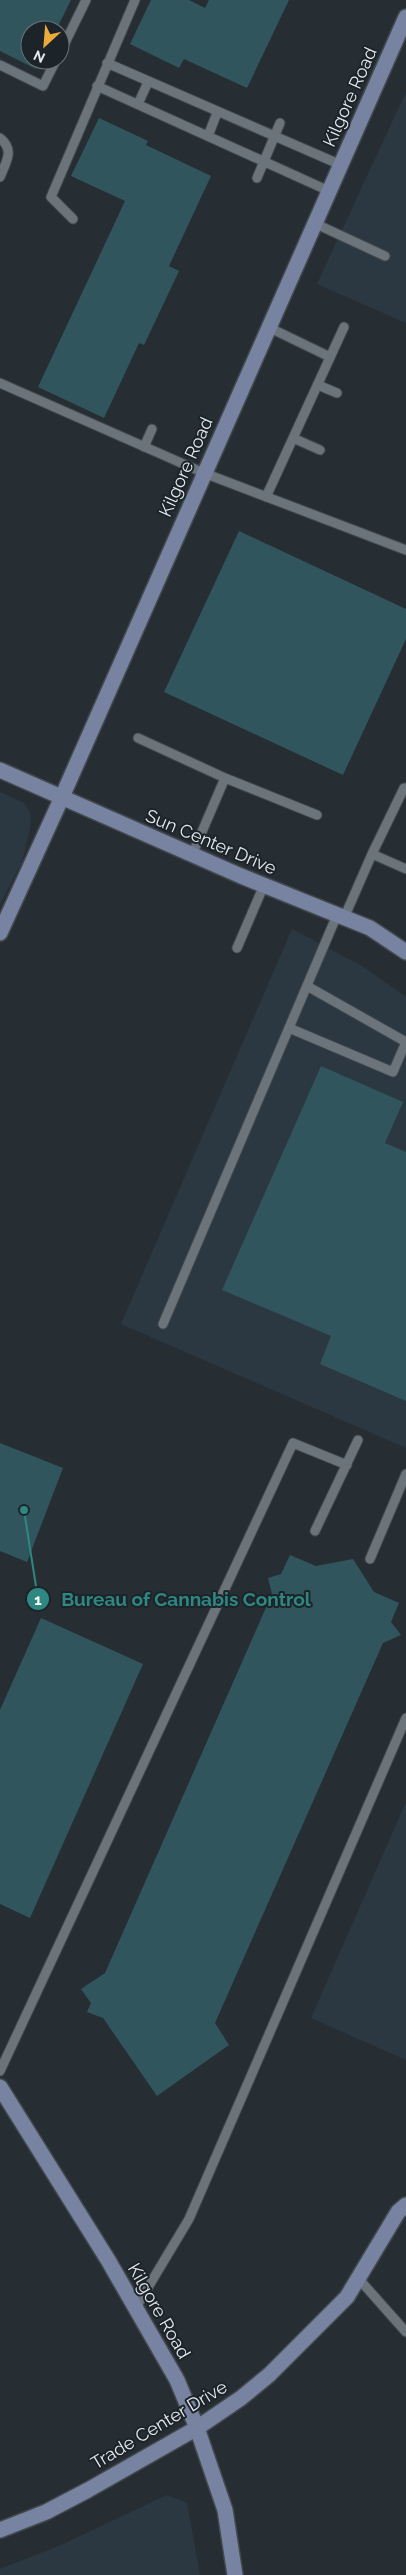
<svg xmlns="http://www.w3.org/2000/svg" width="406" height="2575" viewBox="0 0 406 2575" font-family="Raleway,sans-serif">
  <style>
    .built { fill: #2b3842 }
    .building { fill: #31555c }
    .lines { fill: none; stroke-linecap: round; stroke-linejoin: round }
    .lane-casing { stroke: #42494e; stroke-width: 11 }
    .secondary-casing { stroke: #42494e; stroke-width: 18 }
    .lane { stroke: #6b747b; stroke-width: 9 }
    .secondary { stroke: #7883a1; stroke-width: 15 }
    .labels { text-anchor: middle; stroke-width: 4; stroke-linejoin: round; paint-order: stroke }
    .street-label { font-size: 18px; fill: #e4eaee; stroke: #1c242a }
    .leader { fill: none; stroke: #2f8781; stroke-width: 2 }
    .callout-dot { fill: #2f8781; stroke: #1c242a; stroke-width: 2 }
    .mark-label { font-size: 15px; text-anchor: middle; font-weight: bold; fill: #fff }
    .callout-label { font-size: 19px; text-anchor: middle; font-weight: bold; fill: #2f8781; stroke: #1c242a; stroke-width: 4; stroke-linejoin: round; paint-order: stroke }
  </style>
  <rect width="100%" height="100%" fill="#262e34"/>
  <path class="built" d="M406,92V323L317,284Z
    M0,792L24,803L31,814L30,828L22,862L0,904Z
    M292,929L362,966L406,997V1448L121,1324Z
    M406,1802V2060L311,2018Z
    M167,2495L187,2503L200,2575H0V2569L61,2545Z"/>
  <path class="building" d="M0,0H71L56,30H30V60H41L36,69L0,51Z
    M151,0H189L205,8L209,0H289L247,88L184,59L179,68L130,44Z
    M99,118L148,141L146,145L211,176L169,266L179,271L144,345L139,343L104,418L38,387L125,201L71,176Z
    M239,531L406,609V639L343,775L164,692Z
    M321,1066L403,1102L385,1143L406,1152V1401L320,1364L331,1336L222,1290Z
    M0,1443L63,1468L27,1562L0,1551Z
    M290,1555L316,1566L353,1559L374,1592L399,1603L391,1622L401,1635L383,1643L215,2023L229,2045L157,2096L103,2018L87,2012L91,2003L81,1989L105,1973L272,1594L268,1578L281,1574Z
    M41,1618L143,1664L30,1918L0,1904V1710Z"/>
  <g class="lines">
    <g class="lane-casing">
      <path id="lane" d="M60,53L86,0
        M107,63L341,165
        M0,65L43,86L56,60
        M97,86L329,191
        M138,104L148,82
        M208,136L217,113
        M0,138C15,150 6,162 0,177
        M257,178L280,123
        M73,219L51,197L135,0
        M314,223L385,256
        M268,327L330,357
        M0,383L204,473L406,550
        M318,385L337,393
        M293,438L320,450
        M144,447L152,429
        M266,497L344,327
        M138,738L225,778L192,855
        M225,778L317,815
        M372,854L404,788H406
        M344,918L372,854L406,869
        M237,948L264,885
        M289,1028L393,1072L406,1042L307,986
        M163,1324L337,915
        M315,1531L358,1440
        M370,1559L406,1474
        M0,2071L293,1443L347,1465
        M358,2278L406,2332
        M135,2309L189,2219L406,1718"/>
    </g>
    <g class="secondary-casing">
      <path id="secondary" d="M0,770L241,876L370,928L406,952
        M0,933L62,797L406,17
        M0,2087L108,2260L177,2380L197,2428L225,2510L235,2575
        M0,2530L46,2512L88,2490L197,2428L241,2398L269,2375L347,2297L398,2212L406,2205"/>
    </g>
    <use href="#lane" class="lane"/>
    <use href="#secondary" class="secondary"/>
  </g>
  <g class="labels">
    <g class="street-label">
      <text transform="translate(350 97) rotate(-66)" y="6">Kilgore Road</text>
      <text transform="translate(186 467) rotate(-66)" y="6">Kilgore Road</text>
      <text transform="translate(211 842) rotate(23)" y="6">Sun Center Drive</text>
      <text transform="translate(159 2311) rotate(60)" y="6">Kilgore Road</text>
      <text transform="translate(159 2425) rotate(-31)" y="6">Trade Center Drive</text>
    </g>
  </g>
  <path class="leader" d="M24 1510L38 1599"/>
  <g class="callout-dot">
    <circle cx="24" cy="1510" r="5"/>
    <circle cx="38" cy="1599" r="12"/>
  </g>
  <g class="mark-label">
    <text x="38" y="1605">1</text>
  </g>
  <g class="callout-label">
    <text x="186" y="1606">Bureau of Cannabis Control</text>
  </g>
  <g transform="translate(45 45) rotate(206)"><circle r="24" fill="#1c242a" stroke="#6c7378"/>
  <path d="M0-4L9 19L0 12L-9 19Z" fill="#ebaa39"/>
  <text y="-8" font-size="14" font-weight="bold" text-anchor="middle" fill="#e4eaee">N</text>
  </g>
</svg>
